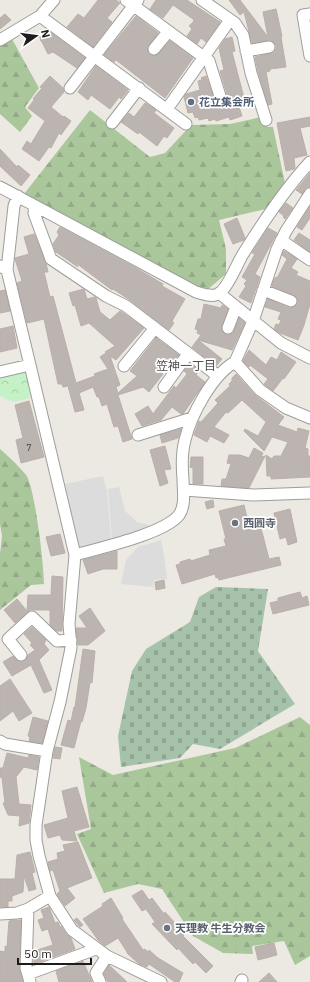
<svg xmlns="http://www.w3.org/2000/svg" width="310" height="982" viewBox="0 0 310 982" font-family="'IBM Plex Sans','Noto Sans JP',sans-serif">
  <style>
    .forest { fill: url(#forest-firs) }
    .cemetery { fill: url(#cemetery-stones) }
    .park { fill: url(#park-crowns) }
    .parking { fill: #dcdcdc }
    .building { fill: #bcb4b0; stroke: #bcafa7 }
    .lines { fill: none; stroke-linecap: round; stroke-linejoin: round }
    .minor-casing { stroke: #9d9d9d; stroke-width: 13 }
    .minor { stroke: #fff; stroke-width: 11 }
    .service-dot { fill: #5c6f8a; stroke: #fff; stroke-width: 1.5 }
    .worship-dot { fill: #6b7280; stroke: #fff; stroke-width: 1.5 }
    .labels { text-anchor: middle; stroke-width: 3.5; stroke-linejoin: round; paint-order: stroke }
    .number-label { font-size: 9px; fill: #444241 }
    .service-label { font-size: 11px; font-weight: bold; fill: #4e5e75; stroke: #fff; text-anchor: start }
    .worship-label { font-size: 11px; font-weight: bold; fill: #5b616d; stroke: #fff; text-anchor: start }
    .neighbourhood-label { font-size: 12px; fill: #4f4f4f; stroke: #fff }
  </style>
  <defs>
    <pattern id="forest-firs" width="22" height="20" patternUnits="userSpaceOnUse"><rect width="22" height="20" fill="#aac79c"/><path d="M5 1l3.5 6h-7zM16 11l3.5 6h-7z" fill="#92aa86"/></pattern>
    <pattern id="cemetery-stones" width="16" height="16" patternUnits="userSpaceOnUse"><rect width="16" height="16" fill="#a6c2aa"/><path d="M2 7V4a2 2 0 0 1 4 0v3zM10 15v-3a2 2 0 0 1 4 0v3z" fill="#8ea692"/></pattern>
    <pattern id="park-crowns" width="20" height="18" patternUnits="userSpaceOnUse"><rect width="20" height="18" fill="#c4f2c6"/><path d="M2 6a3 3 0 1 1 6 0M12 15a3 3 0 1 1 6 0" fill="none" stroke="#a8cfaa"/></pattern>
  </defs>
  <rect width="100%" height="100%" fill="#ece9e3"/>
  <path class="forest" d="M12,39L39,88L25,107L32,116L20,132L0,114V45Z
    M90,110L150,157L165,153L191,125L230,124L261,117L267,127H273L285,183L266,209L219,220L226,249V274L207,290L192,284L24,194Z
    M0,449C8,456 19,466 26,475C35,487 44,567 44,584L31,585L0,610V554L2,536L0,524Z
    M300,717L310,725V956L295,965L284,941L252,946L253,954L223,953L193,936L162,889L138,884L104,893L77,834L91,829L79,757L113,775L235,748Z"/>
  <path class="cemetery" d="M216,587L268,589L258,651L295,704L220,749L193,744L180,758L121,767L118,736L132,671L146,649L190,622L199,597Z"/>
  <path class="park" d="M25,370L32,397L14,402L0,396V376Z"/>
  <path class="parking" d="M103,476L107,491L111,540L81,547L78,545L65,484Z
    M119,487L125,511L137,522L149,525L150,528L112,541L108,489Z
    M161,540L164,555L167,579L154,580L153,587L121,584L126,560L138,547Z"/>
  <path class="building" d="M98,0H116L120,3L107,18L112,22L93,47L67,27L78,14L84,18Z
    M156,0H187L220,22L206,42L201,38L197,44L187,36L192,29L189,26L194,21L193,19L173,5L163,18L150,9Z
    M229,0H240L268,37L263,12L276,9L282,36L281,37L286,67L270,69V71L266,72L272,104L268,105L258,71L255,57L273,53L276,49V45L271,40L252,43L244,12L240,15Z
    M5,14L11,20L0,29V18Z
    M136,16L157,32L158,33L147,47L148,52L150,55H157L170,41L193,58L165,98L116,60L114,62L104,55Z
    M46,29L85,58L77,68L53,52L48,54L42,42L40,40L41,39L39,37Z
    M232,37L235,51L232,52L243,94V99L237,101L242,116L230,120L229,117L216,121L215,119L209,121L208,118L199,120L198,117L195,118L193,112L188,113L184,97L186,94L200,90L198,81L202,80L201,78L206,76L215,101L222,103L225,100L227,94L220,71L224,70L219,48L225,39Z
    M96,66L128,90L121,99L119,97L110,109L91,95L88,100L78,92Z
    M50,76L63,88L64,92L51,107L63,117L64,116L71,121L61,135L59,133L51,148L49,147L39,161L22,149L27,141L31,144L45,121L28,108L34,100L33,99L42,88L40,87Z
    M145,103L156,110L154,113L174,128L167,138L164,136L157,146L139,132L138,134L121,122L129,113L134,117Z
    M310,117V126L300,128L307,155L294,158L295,168L294,169L286,171L277,123Z
    M0,149L17,167L18,165L30,175L21,186L0,166Z
    M310,173V187L306,188L302,194L296,190Z
    M286,203L293,208L285,219L283,217L284,216L279,212Z
    M310,207V218L302,230L297,227Z
    M237,218L245,238L244,240L233,244L224,224Z
    M60,227L136,268L163,284L162,286L185,299L172,321L174,323L169,330L130,300L113,289L112,290L76,263L78,267L56,252L53,244L59,235L57,232Z
    M268,228L277,233L255,274L260,277L251,303L239,297L246,286L244,284L247,280L242,277L255,254L252,253Z
    M299,233L310,240V252L294,240Z
    M34,234L46,263L48,272H44L50,297L53,296L76,383L95,376L94,374L108,369L100,357L106,353L105,352L115,346L89,323L81,326L75,305L73,306L69,293L84,289L87,299L95,297L96,298L100,312L110,320L120,311L144,328L116,360L110,356L120,385L116,387L118,393L137,376L130,371L156,338L179,355L174,361L170,360L160,372L163,374L149,392L143,387L118,395L132,439L123,442L118,426L114,427L107,404L102,406L99,397H97L93,387L79,393L84,410L75,412L68,386L63,387L62,384H58L44,319L27,323L17,283L22,281L15,259V258L29,254L24,237Z
    M284,251L297,259L291,268L298,272L296,275L310,281V304L304,325L298,340L280,333L274,329L276,324L279,325L281,320L278,319L281,312L265,307L268,299L289,308L295,307L298,303L297,297L294,295L272,286L274,280L276,277L277,278L287,259L282,255Z
    M5,290L10,311L0,313V291Z
    M204,304L221,308L222,305L228,309L221,329L225,334L229,335L233,333L239,318L245,323L232,350L198,340L222,359L216,366L192,347L201,335L197,333L198,330L195,329L198,319H201Z
    M13,326L17,348L0,352V329Z
    M249,350L266,365L271,357L277,360L281,352L296,362L284,379L283,378L273,391L264,384L268,379L250,365L249,367L243,361Z
    M190,363L199,370L196,375L205,382L183,414H181L172,407L161,420L142,426L135,414L148,406L153,414L174,386L176,388L187,374L184,371Z
    M236,374L255,395L284,417L278,425L297,432L298,428L309,431L305,448L308,449V456H310V477L271,479V476H267L266,455L272,459L274,456H281L288,442L272,437L264,451L244,431L245,429L258,436L266,422L242,400L228,413L226,412L214,427L229,435L224,443L210,436L207,442L194,435L199,421L201,422L218,403L215,400L230,386L229,384L232,381V378Z
    M29,401L44,457L21,463L16,440L23,438L15,405Z
    M181,429L178,438L162,443L160,435Z
    M165,446L171,469L164,470L168,483L160,486L150,450Z
    M254,448L263,453L261,457L265,456L249,488L221,486L222,479H226L231,464L227,463L229,455H240L249,458Z
    M191,457H203V484H193V468L190,467Z
    M213,500L214,507L207,509L205,502Z
    M244,505L250,530L261,528L269,559L279,557L281,565L219,580L218,577L216,578L215,574L182,584L176,565L180,564V562L190,559L191,561L210,555L209,550L226,546L224,539H226L219,511Z
    M290,509L297,542L288,545L286,537L280,539L274,513Z
    M60,534L65,553L51,556L46,537Z
    M117,551V569H103L88,574L83,560Z
    M52,576L63,577L62,631H56L50,625V610H30L15,623L4,610L17,599L27,611L28,595H51Z
    M164,580L165,588L156,590L155,582Z
    M300,592L302,598L307,596L309,605L273,614L270,603L278,601V598Z
    M90,608L105,631L88,645H78L76,628H87L79,616Z
    M32,627L46,640L44,644L49,650L39,660L52,690L44,693L31,665L12,676L3,662L13,656L18,661L22,662L26,660L28,655L35,650L30,645L32,643L24,634Z
    M83,649L95,651L92,683L90,682L86,708L82,722L81,721L74,748L61,745L68,720L71,721L74,707H75Z
    M10,679L32,713L19,721L13,711L0,721V686Z
    M33,717L48,721L42,743L29,741L30,737L28,736Z
    M55,747L62,748L60,759L53,758Z
    M7,753L28,758L29,755L39,757L37,770L24,767L16,777L19,804L31,805L29,823L19,826L20,816L8,815L3,803H5L2,778L0,777V768H3Z
    M77,787L89,827L74,831L77,841L62,840L60,835L48,838L44,825L68,818L62,791Z
    M78,842L92,878L67,888L75,898L65,906L57,894L60,891L53,870L50,871L48,862L58,859L57,853L65,851L63,845Z
    M30,852L35,872L32,873L36,889L29,891L24,876L23,892L12,896V901H8V907H0V879H15L17,855Z
    M142,890L149,900L152,898L164,914L165,912L185,934L183,936L213,966L206,973L195,962L193,964L178,948L177,950L152,924L155,922L146,909L142,911L132,896Z
    M111,898L123,918L122,919L143,950L145,949L148,952L149,950L158,958L183,973L179,982H175L149,964L147,967L139,964L127,953V952L118,938L105,946L98,940L83,919L103,906L102,904Z
    M49,907L55,923L58,922L60,927L61,926L66,934L71,938L75,949L34,964V951L53,945L48,929L42,931L38,920L44,918L41,910Z
    M77,918L83,925L80,927L74,920Z
    M14,920H21L19,968L23,982H0V951L5,952V946L7,947L9,921Z
    M274,943L277,955L258,960L255,947Z
    M83,961L92,982H59L56,971Z
    M109,965L127,982H108L104,974Z
    M269,973L277,982H259Z"/>
  <g class="lines">
    <g class="minor-casing">
      <path id="minor" d="M126,0L209,61L220,96
        M202,0L235,23L243,35L251,73L266,120
        M310,14L303,15L310,56
        M40,16L54,0
        M0,40L40,16L186,124
        M154,49L168,32
        M246,51L269,47
        M70,88L138,0
        M167,109L230,20
        M112,123L139,88
        M0,187L196,292C203,294 213,298 220,293C229,285 237,264 243,254C263,222 284,190 310,162
        M35,206L34,213L51,259L106,296L126,306L218,376
        M281,240L310,260
        M0,266L7,270L30,365L75,555L69,624L71,648L60,702L47,751L36,825V840L39,856L50,896L72,930L107,956L161,982
        M7,270L14,206L18,196
        M263,290L291,301
        M219,293L281,343L310,358
        M228,328L236,307
        M235,362L260,390L286,408L310,418
        M124,366L155,328
        M0,372L30,365
        M164,387L188,354
        M138,435L192,418
        M184,490L253,495L310,493
        M75,555C99,548 164,534 179,515C186,505 183,491 183,479C182,468 182,451 185,440C191,415 212,375 235,362L253,321L277,249L286,231L310,194
        M21,655L8,639L32,617L57,641L71,640
        M0,741L5,744L47,751
        M0,914L17,913L28,909
        M28,974L96,949
        M30,982L26,968L28,909L50,896
        M100,982L96,973L107,956
        M241,982L242,980"/>
    </g>
    <use href="#minor" class="minor"/>
  </g>
  <circle class="service-dot" cx="191" cy="102" r="4"/>
  <g class="worship-dot">
    <circle cx="235" cy="523" r="4"/>
    <circle cx="167" cy="928" r="4"/>
  </g>
  <g class="labels">
    <g class="number-label">
      <text x="29" y="451">7</text>
    </g>
    <g class="service-label">
      <text x="199" y="106">花立集会所</text>
    </g>
    <g class="worship-label">
      <text x="243" y="527">西圓寺</text>
      <text x="175" y="932">天理教 牛生分教会</text>
    </g>
    <g class="neighbourhood-label">
      <text x="186" y="370">笠神一丁目</text>
    </g>
  </g>
  <g transform="translate(36 36) rotate(76)" stroke="#ffffff" stroke-width="3" paint-order="stroke">
  <path d="M0-3L7 15L0 10L-7 15Z" fill="#1c1c1c"/>
  <text y="-6" font-size="11" font-weight="bold" text-anchor="middle" fill="#1c1c1c">N</text>
  </g>
  <path d="M18 958v6h73v-6" fill="none" stroke="#1c1c1c" stroke-width="2"/>
  <text x="24" y="958" font-size="12" fill="#1c1c1c" stroke="#ffffff" stroke-width="3" paint-order="stroke">50 m</text>
</svg>
